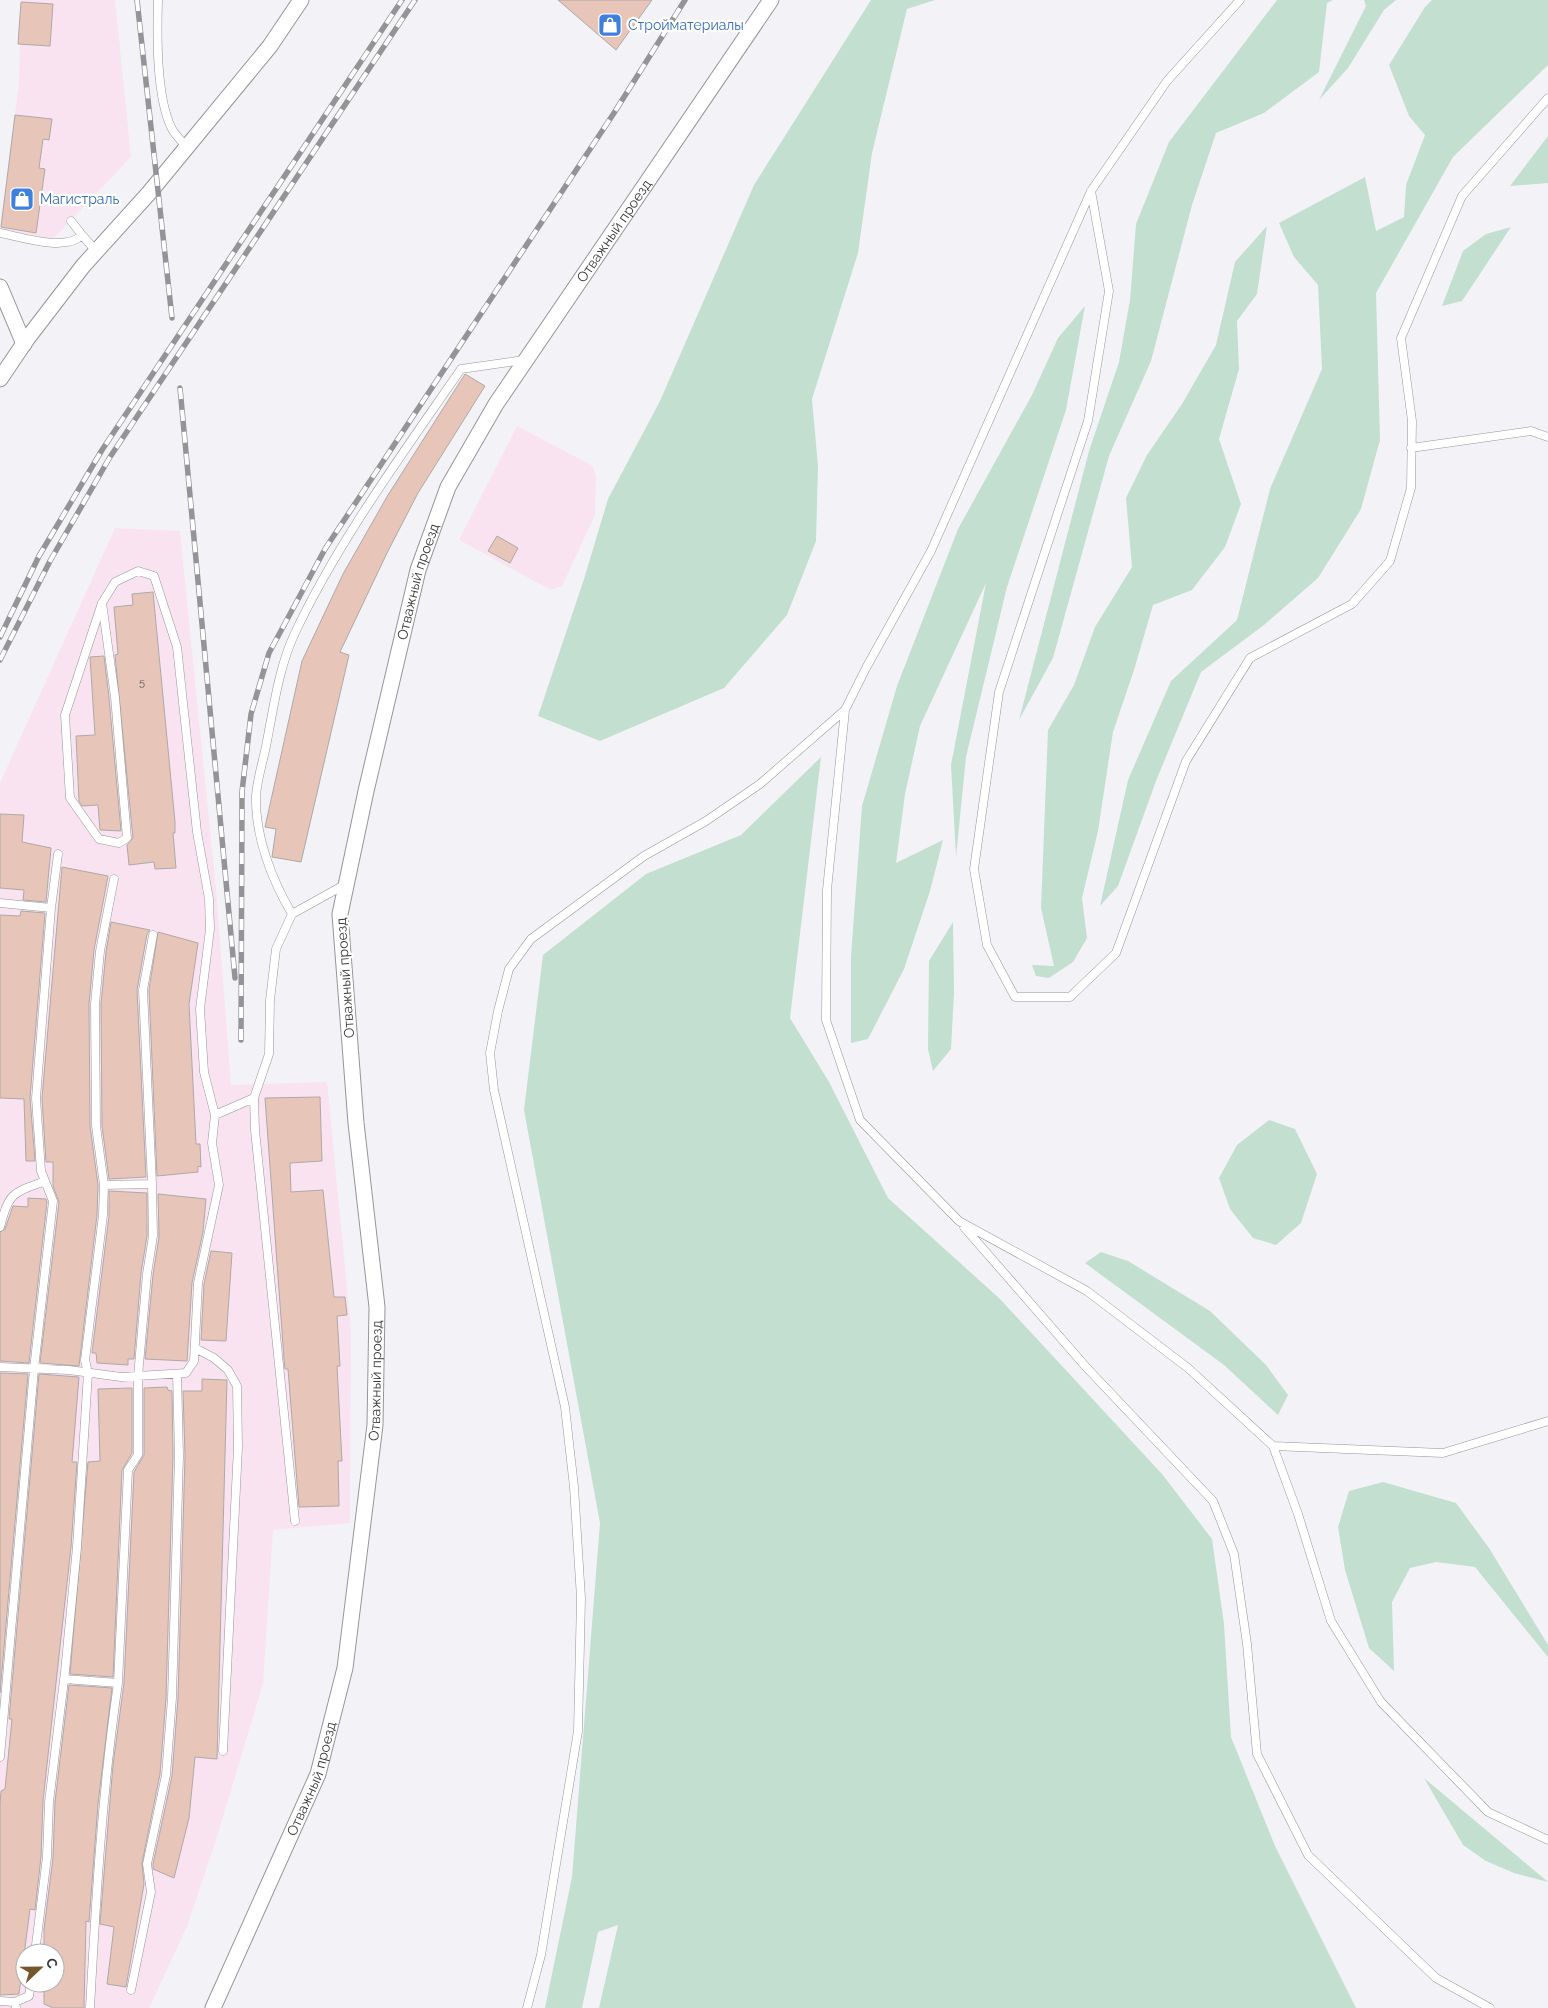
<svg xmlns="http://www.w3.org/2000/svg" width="1548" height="2008" viewBox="0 0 1548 2008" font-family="Raleway,sans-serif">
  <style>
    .industrial { fill: #f9e3f0; fill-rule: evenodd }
    .green { fill: #c3dfd0 }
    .building { fill: #e8c5b9; stroke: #ada9a8 }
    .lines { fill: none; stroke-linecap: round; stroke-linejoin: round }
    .lane-casing { stroke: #969699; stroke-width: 9 }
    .street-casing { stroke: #969699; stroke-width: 17 }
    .lane { stroke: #fff; stroke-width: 8 }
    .street { stroke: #fff; stroke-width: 15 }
    .rail-casing { stroke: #949496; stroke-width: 5.5 }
    .rail { stroke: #fff; stroke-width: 4; stroke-dasharray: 11; stroke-linecap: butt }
    .labels { text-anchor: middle; stroke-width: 4.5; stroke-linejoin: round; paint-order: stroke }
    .number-label { font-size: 11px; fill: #665d5a }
    .shop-label { font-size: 14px; fill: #366cbe; stroke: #fff; text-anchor: start }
    .street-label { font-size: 14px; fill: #3a3a3b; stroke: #fff }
  </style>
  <rect width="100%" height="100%" fill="#f3f3f7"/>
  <path class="industrial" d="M21,0H115L131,157L52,240L0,228L19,83Z
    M517,426L593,466L596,477L595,515L562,586L551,590L459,540Z
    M115,528L180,531L216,889L231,1085L327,1082L351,1329L350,1523L273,1530L263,1684L216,1840L188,1924L149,2008H0V783ZM25,1953H55V1983H25Z"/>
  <path class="green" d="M871,0H935L907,9L872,153L858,253L812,399L818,466L816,541L787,615L724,688L600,741L538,716L584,579L608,499L660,401L754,185Z
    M1277,0H1333L1327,3L1319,72L1264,113L1216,133L1192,205L1151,361L1109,456L1053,658L1019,720L1089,451L1119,362L1130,300L1136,224L1169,142Z
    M1364,0H1396L1384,10L1348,68L1319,100L1366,6Z
    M1432,0H1548V65L1453,157L1376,293L1380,440L1361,509L1318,578L1264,625L1201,672L1156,781L1118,886L1100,906L1128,780L1171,681L1237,620L1270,489L1322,369L1318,285L1294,257L1279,223L1365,177L1376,231L1404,217L1406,185L1425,135L1409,116L1389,65L1425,7Z
    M1548,136V183L1510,186Z
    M1267,226L1257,294L1237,321L1239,369L1219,439L1241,504L1225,547L1192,590L1153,605L1134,670L1113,732L1098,831L1082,898L1087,938L1073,962L1049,978L1036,976L1032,965L1054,966L1041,908L1048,730L1074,685L1095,627L1132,567L1126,498L1147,455L1182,404L1216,345L1235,262Z
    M1511,227L1462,301L1442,306L1463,251L1486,234Z
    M1085,306L1066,410L1007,587L966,757L956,857L951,765L986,583L920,726L905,794L896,863L943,840L930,891L904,969L868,1039L851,1043V956L862,806L897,686L958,529L1032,395L1058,338Z
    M821,757L790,1018L829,1082L888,1198L999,1298L1162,1474L1212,1539L1224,1624L1231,1737L1275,1846L1356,2008H599L618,1925L598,1932L582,2008H545L572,1877L600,1523L524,1110L543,955L646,874L741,835Z
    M953,922L954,993L951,1049L933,1071L928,1049L929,961Z
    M1269,1120L1295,1129L1317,1174L1301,1223L1276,1245L1253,1238L1230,1209L1219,1178L1237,1145Z
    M1101,1252L1128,1261L1210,1311L1266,1365L1288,1395L1278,1415L1224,1365L1085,1263Z
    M1383,1482L1456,1503L1489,1548L1548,1645V1657L1475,1567L1436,1562L1410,1568L1392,1602L1394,1671L1369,1648L1345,1570L1338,1527L1349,1491Z
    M1424,1778L1548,1882L1514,1873L1486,1861L1463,1845Z"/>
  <path class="building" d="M558,0H652L616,50Z
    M21,2L53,4L50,46L18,44Z
    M15,115L52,119L49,140L43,139L39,168L45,169L36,233L1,227Z
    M465,374L485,386L418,493L387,553L340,652L349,655L301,862L272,857L276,829L265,827L302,661L343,574L388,495Z
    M497,536L518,548L510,563L488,551Z
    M153,592L175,822V833H173L176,868L155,869L154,862L129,865L127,845L133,838L115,655L118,654L114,607L133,605L132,594Z
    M104,656L109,698L121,831L100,830L98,805L82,806L79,801L76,736L95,735L90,657Z
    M0,814L24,815L22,842L51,848L46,902L23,900L24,890L0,888Z
    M62,867L108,876L94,950L89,1004L90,1126L98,1185L97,1215L79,1366L40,1363L59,1202L53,1186V1162H46L42,1098Z
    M21,911L45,913L30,1098L35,1161H26L24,1099L0,1098V915L20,916Z
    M111,922L150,930L147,934L137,990L146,1177L109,1179L102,1126L101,1004L106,952Z
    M158,932L198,943L189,1004L196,1144H200L201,1167L198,1166V1172L157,1176L149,990Z
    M320,1097L322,1161L290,1163L291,1192L323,1190L334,1297H345L347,1315L337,1316L340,1366H337L342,1461H338L339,1506L299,1507L288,1369H285L284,1359L265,1098Z
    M109,1191L147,1193V1236L141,1273L134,1359H128V1365L97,1363L96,1353H92L109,1216Z
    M158,1194L206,1199L203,1232L192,1283L187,1361L145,1359L153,1275L159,1237Z
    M28,1198L46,1199L47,1202L29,1363L0,1361V1232L5,1229L13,1206L28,1207Z
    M211,1251L232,1253L226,1341L201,1340L204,1284Z
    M0,1373L28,1374L0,1693Z
    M39,1374L79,1377L72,1462H77L71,1547L43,1801L41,1857L35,1910L30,1909L19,1994L0,1995V1804L1,1791L5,1789L12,1719H9Z
    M202,1379L227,1380L217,1759L195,1757L189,1818L174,1878L153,1869V1864L172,1776L178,1698L185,1456L183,1391H202Z
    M167,1387L168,1390L172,1391L173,1456L166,1698L160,1774L142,1863L144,1884L126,1987L107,1984L114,1927L100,1924L103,1886L113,1765L124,1683L134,1472L144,1455V1388Z
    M132,1388V1453L122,1470L113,1677L70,1674L88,1462L100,1461L98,1389Z
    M69,1685L112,1688L98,1804L89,1922L86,1921L84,2008H53L44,2004V1983H55V1953H44V1929L53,1858L55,1802Z"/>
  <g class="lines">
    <g class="lane-casing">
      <path id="lane" d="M158,0C157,35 156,98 172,129C176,136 182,142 187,147
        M1091,191L1109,291L1088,421L999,692L974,869L987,945L1015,997H1070L1116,953L1186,761L1250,658L1352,604L1390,561L1411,488L1412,421L1401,338L1462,196L1548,98
        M0,233C21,237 66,252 82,235L71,221
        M82,235L96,251
        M1411,448L1531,431L1548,437
        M102,603L115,697L127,838L119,843L99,839L70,798L65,715L102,603L115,582L138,571L154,576L177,647L197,832L209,899L210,929L200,1009L204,1072L215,1115
        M845,710L827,890L826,1020L860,1120L959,1221L1087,1291L1188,1368L1273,1446L1443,1453L1548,1421
        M0,903L51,908L58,854
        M292,914C272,880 255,837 256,796C257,778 264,759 267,741C274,705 279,668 294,635C337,543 403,453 461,369L524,360
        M104,1185L152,1184L143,990L153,935
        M0,1227C9,1194 11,1193 43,1182
        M964,1227L1086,1367L1213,1501L1234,1554L1247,1644L1257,1754L1308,1855L1436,1978L1490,2008
        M195,1348L214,1358L228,1370L237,1386L238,1447L223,1751
        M0,1367L69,1370L121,1377L186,1373L194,1361L198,1283L219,1185L212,1143L215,1115L254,1098
        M1273,1446L1298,1514L1331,1621L1381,1702L1488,1812L1548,1840
        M295,1521L255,1130L254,1098L269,1054L270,1000L276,949L292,914L346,884
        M64,1679L118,1683L128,1470L138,1455V1376L147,1274L153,1236L152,1184
        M0,1757L34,1369L53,1201L41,1171L36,1098L51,908
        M35,1953L47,1857L49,1802L65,1672L77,1547L88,1373L85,1360L103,1215L104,1185L96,1126L95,1004L100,951L114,879
        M131,1990L151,1892L147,1864L166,1775L172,1698L179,1456L177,1374
        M0,2001L15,2002L16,2008
        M15,2002L29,1996L31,1983
        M90,2008C96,1898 102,1792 118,1683
        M527,2008L541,1955L578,1731L581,1598L574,1487L565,1407L494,1090L490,1053L498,1011L509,969L531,939L644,856L706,821L760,784L845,710L866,668L931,551L1091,191L1167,81L1240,0"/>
    </g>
    <g class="street-casing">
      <g id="street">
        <path d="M0,287L24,344"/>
        <path d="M0,379L27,339L83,266L149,193L270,46L301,0"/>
        <path id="s1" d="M213,2008L318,1774L345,1668L375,1425L377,1307L356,1123L340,914L366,791L418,570L448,487L496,404L771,0"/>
      </g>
    </g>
    <use href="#lane" class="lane"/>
    <use href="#street" class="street"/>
    <g class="rail-casing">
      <path id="rail" d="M137,0L172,318
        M180,388L235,978
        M0,637L39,556L102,450L402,0
        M0,660L50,561L110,457L415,0
        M241,1040L242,792L251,714L269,653L325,549L614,113L685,0"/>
    </g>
    <use href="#rail" class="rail"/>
  </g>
  <defs>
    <g id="shop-square" transform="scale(1.25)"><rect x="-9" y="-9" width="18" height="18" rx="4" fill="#3f7fe0" stroke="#fff"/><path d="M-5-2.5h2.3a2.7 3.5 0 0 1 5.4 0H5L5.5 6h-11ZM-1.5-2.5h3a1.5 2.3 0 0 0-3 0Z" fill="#fff"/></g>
  </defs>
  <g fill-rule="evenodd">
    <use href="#shop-square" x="610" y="25"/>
    <use href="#shop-square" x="22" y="199"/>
  </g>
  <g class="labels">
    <g class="number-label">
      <text x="142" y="686">5</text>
    </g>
    <g class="shop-label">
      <text x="628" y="30">Стройматериалы</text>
      <text x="40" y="204">Магистраль</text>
    </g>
    <g class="street-label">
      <text dy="5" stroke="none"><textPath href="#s1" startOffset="1870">Отважный проезд</textPath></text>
      <text dy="5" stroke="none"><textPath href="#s1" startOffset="1465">Отважный проезд</textPath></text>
      <text transform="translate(345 978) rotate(-94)" y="5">Отважный проезд</text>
      <text dy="5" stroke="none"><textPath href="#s1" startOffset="655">Отважный проезд</textPath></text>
      <text dy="5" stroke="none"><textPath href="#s1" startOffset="250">Отважный проезд</textPath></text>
    </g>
  </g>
  <g transform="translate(40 1968) rotate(68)"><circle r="24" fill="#ffffff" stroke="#b0b0b1"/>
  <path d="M0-4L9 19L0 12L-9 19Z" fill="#76562c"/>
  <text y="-8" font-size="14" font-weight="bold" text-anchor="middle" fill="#3a3a3b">С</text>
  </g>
</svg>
